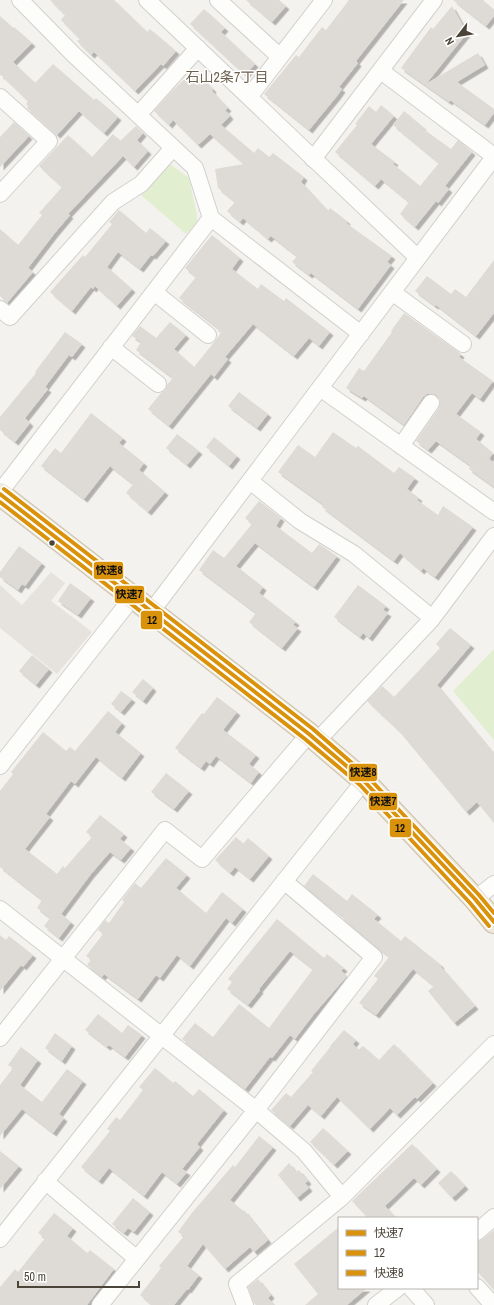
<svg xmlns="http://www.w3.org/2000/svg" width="494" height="1305" viewBox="0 0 494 1305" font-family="'Archivo Narrow','Noto Sans JP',sans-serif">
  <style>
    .green { fill: #e1eecf }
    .parking { fill: #e6e3df }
    .building { fill: #dedbd6; filter: url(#shadow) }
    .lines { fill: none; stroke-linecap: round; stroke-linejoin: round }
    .minor-casing { stroke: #d2d0cb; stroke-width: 18 }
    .highway-casing { stroke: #ccbfa9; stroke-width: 24 }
    .minor { stroke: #fdfdfc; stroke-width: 16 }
    .highway { stroke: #ede8db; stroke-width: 22 }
    .bus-1-casing { stroke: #fff; stroke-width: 7 }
    .bus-2-casing { stroke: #fff; stroke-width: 7 }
    .bus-3-casing { stroke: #fff; stroke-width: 7 }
    .bus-1 { stroke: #db920b; stroke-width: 4 }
    .bus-2 { stroke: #db920b; stroke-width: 4 }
    .bus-3 { stroke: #db920b; stroke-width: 4 }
    .bus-dot { fill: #4b4439; stroke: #fff; stroke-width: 1.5 }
    .labels { text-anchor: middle; stroke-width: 3; stroke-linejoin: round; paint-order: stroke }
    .neighbourhood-label { font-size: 14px; fill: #6e6250; stroke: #fff }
    .line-badge { stroke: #fff; stroke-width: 1.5 }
    .pale-badge-label { font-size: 11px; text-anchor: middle; font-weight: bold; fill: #111 }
  </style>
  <defs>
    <filter id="shadow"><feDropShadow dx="3.5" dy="3.5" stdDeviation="0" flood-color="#0004"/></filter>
  </defs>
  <rect width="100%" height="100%" fill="#f4f2ee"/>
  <path class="green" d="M170,164L189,178L197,215V223L186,234L141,195Z
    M494,649V740L453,691Z"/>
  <path class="parking" d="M51,572L65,583L51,601L92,632L57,674L0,628V585L22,605Z"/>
  <path class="building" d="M50,0H114L147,32L150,29L176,51L163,66L161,64L135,91L94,52L91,55L77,41L80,39L61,20L65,15Z
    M246,0H279L286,6L272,22Z
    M349,0H404L356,61L358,63L339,87L342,89L337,96L309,130L264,94L296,55L299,57L322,27L326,30Z
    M453,0H483L494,10V16L486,26Z
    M452,6L467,33L426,84L478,53L485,65L457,82L494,109V113L485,125L450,100L449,102L401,68L431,27L433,29Z
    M204,9L225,28L221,32L255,64L245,75L190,24Z
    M0,16L13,28L14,27L32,43L13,62L35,83L53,64L94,100L96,98L118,117L104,133L79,111L57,135L27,108L28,106L26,104L28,101L1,75L0,76Z
    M194,70L213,89L212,91L228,108L225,110L230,116L221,125L254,153L258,148L269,157L273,153L304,177L301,182L328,211L330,208L347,221L346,223L392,256L387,262L391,265L358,309L311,273L309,275L292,262L297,256L271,236L268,239L243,218L240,222L227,211L235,202L218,188L215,169L244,164L210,134L198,145L173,120L169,125L154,111L172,91Z
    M381,105L394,116L371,144L395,162L393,164L420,186L439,163L393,125L404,111L423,127L422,128L451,149L458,140L472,152L445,186L449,189L438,203L436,201L415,227L400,214L409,202L381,179L375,186L335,152L357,125L355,124L369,106L376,112Z
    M14,122L29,136L0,167V137Z
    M136,126L143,133L137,140L148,151L134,167L123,156L68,214L70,215L54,234L28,268L33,272L7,303L0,296V229L18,245L42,215L39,213L62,187L39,166L68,135L92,157L113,134L120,141Z
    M119,210L146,233L150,228L166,241L153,256L151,255L140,269L118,252L107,267L132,289L117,306L95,286L93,289L91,287L72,311L50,292L83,255L85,257L112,224L109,222Z
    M212,235L240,258L232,269L258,289L261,284L284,301L286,298L330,332L319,346L309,338L294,356L253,324L225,357L228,359L214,377L211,374L169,426L148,409L161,393L165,390L167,385L173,378L136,350L141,342L132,336L140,326L156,338L170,322L186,335L174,349L194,367L215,341L221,333L218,331L219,329L179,298L196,277L185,268Z
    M494,260V313L476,336L436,305L435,306L415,291L427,276L451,294L455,289L466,297Z
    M404,313L461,354L459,357L493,381L480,399L472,393L456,414L481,432L476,439L493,453L489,459L494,463V487L469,469L471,466L436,441L428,450L416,441L439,408L440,403V399L436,395L431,394H427L423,397L404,425L364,396L362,398L346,388L359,368L364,371L392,332L391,331Z
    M65,332L82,344L72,357L69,355L45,387L48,389L25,418L30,423L15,442L0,430V417L36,373L35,372Z
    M239,392L268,414L257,428L228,406Z
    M91,413L123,438L119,443L144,463L139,470L165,492L148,512L126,493L133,484L110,466L84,499L41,466L55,448L61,453Z
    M333,432L356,448L358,446L394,473L399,467L415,478L407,489L419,498L417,500L438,515L443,506L473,527L435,577L423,568L421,571L400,553L394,561L322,507L324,505L278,472L298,445L315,457Z
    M177,434L199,451L187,465L166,448Z
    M214,437L237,456L229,466L206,447Z
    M259,501L281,518L276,526L312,553L319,544L337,556L314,587L255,543L236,566L263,587L259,593L296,622L293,625L298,628L282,648L249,622L256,613L199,570L213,550L224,558L252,524L245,518Z
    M19,546L42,563L25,586L22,584L18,590L0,577V572Z
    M70,583L91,598L78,615L58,601Z
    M358,585L386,606L383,610L388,613L369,638L363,633L360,637L334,617Z
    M450,628L471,645L437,685L494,754V823L477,802L466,812L399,731L367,701L382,686L394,697L440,648L436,644Z
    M32,655L49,669L36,685L19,671Z
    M143,679L153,688L143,701L132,692Z
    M121,691L132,699L121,712L111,704Z
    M217,697L237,712L223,730L256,755L249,764L259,772L251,783L216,756L210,764L206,761L201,768L175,748L202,713L204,714Z
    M108,711L122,723L115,732L141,753L122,778L96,757L75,784L71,781L46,814L50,817L25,849L57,874L63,866L65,868L92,837L86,832L100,815L124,834L120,839L131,848L121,860L110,852L91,874L61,914L71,922L59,938L44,926L50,918L37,908L42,900L0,867V791L13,774L11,772L43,732L66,751L70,747L75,751Z
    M166,773L189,791L174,809L151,792Z
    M236,837L243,844L248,838L269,856L250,879L235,867L230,873L215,860Z
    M166,858L187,875L176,888L206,913L222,892L243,909L232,923L226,918L190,966L177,955L160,978L156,975L138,999L104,974L102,977L87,965L91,960L86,956L103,934L98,930L105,920L109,923L124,902L122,900L135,883L141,888Z
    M313,874L347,901L352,894L378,915L374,919L401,941L405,936L441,965L440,966L475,1006L454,1023L428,991L434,986L413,969L376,1015L359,1003L378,979L374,976L389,957L344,920L345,918L304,886Z
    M277,919L324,958L327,954L344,968L341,971L347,976L314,1014L295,1039L290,1035L272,1058L270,1057L245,1089L182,1039L195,1023L213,1037L239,1004L269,1028L313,969L290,951L259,989L260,990L248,1005L227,989L232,982L228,979Z
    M0,935L6,940L9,936L33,955L23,967L21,965L0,991Z
    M98,1014L122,1033L128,1025L142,1035L125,1057L109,1045L107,1047L85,1030Z
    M344,1030L356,1040L353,1044L358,1050L363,1046L379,1060L394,1044L433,1083L417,1099L415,1097L397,1115L390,1108L370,1129L337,1097L321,1116L308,1105L290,1126L271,1110L286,1093L291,1097L313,1072L311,1071L331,1046H330Z
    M55,1033L72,1046L62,1061L45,1048Z
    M21,1047L38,1060L20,1085L42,1102L67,1069L83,1081L59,1114L64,1118L53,1133L22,1109L0,1136V1085L13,1068L8,1065Z
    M155,1068L173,1083L175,1081L193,1096L199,1089L224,1110L197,1144L200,1147L182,1169L187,1172L177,1184L162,1172L144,1196L109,1168L99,1181L81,1167L110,1131L107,1129L116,1117L120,1120L143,1090L139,1087Z
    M323,1128L348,1151L334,1165L310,1142Z
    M259,1136L273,1147L230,1200L243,1211L244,1210L268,1240L254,1252L250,1247L225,1269L203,1244L187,1266L199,1275L188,1290L187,1289L174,1305H152L140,1295L161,1268L159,1266L184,1236L178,1232L191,1214L233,1165L235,1167Z
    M412,1144L437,1169L421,1185L414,1178L385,1206L396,1218H368L352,1201Z
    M0,1151L19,1166L0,1189Z
    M289,1163L296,1172L299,1170L308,1181L305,1183L309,1188L297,1198L278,1175Z
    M451,1171L465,1186L452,1198L438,1183Z
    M133,1198L150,1212L134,1232L128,1228L124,1233L112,1224Z
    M54,1213L73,1228L67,1236L87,1253L90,1250L114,1269L87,1305H0V1287L15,1269L18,1272L45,1238L38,1233Z
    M339,1227V1288H367L347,1305H305L318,1294L294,1264Z
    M494,1230V1290L477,1271V1242L483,1239Z
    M258,1279L271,1295L268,1298L274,1305H256L254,1303L248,1287Z"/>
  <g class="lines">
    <g class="minor-casing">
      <path id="minor" d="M20,0L74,55L195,168L211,218L361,334
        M147,0L418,258
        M218,0L280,57
        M381,71L494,156
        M0,97L49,141L0,194
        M249,97L324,0
        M138,115L198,48
        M313,159L434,0
        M154,292L208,335
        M392,292L463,344
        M0,309L10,317L113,202L141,184L173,148
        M111,347L158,384
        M320,388L494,512
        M401,446L431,403
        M250,481L300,521L354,554L432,618
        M0,492L211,218
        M151,612L494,157
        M317,741L431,620L494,536
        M0,766L132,598
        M475,899L494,884
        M0,909L256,1110L304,1151L342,1197
        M0,1038L165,830L202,859L309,734
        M45,1181L137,1259
        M477,1232L494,1217
        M0,1239L364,781
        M477,1287L493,1305
        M411,1288L426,1305
        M100,1305L256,1110L374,957L284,881
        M245,1305L237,1284L342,1197L494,1044
        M376,1305L398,1288"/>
    </g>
    <g class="highway-casing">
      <path id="highway" d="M0,494L309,734L364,781L475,899L494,922"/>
    </g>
    <use href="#minor" class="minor"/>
    <use href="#highway" class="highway"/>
    <g class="bus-1-casing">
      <path id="bus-1" d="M0,494L309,734L364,781L475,899L494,922"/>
    </g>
    <g class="bus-2-casing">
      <path id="bus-2" d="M0,502L305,739L360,785L470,903L489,926"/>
    </g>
    <g class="bus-3-casing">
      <path id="bus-3" d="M4,489L313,729L368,777L479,895L494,913"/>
    </g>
    <use href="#bus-1" class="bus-1"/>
    <use href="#bus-2" class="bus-2"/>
    <use href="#bus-3" class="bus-3"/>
  </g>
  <circle class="bus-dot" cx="52" cy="543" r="3.5"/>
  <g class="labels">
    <g class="neighbourhood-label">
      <text x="227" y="82">石山2条7丁目</text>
    </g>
  </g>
  <g class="line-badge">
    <rect x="93" y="561" width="31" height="19" rx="4" fill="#db920b"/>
    <rect x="114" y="585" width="31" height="19" rx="4" fill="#db920b"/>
    <rect x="140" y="610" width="23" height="20" rx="4" fill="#db920b"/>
    <rect x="348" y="763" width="30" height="19" rx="4" fill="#db920b"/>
    <rect x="368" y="792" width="30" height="19" rx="4" fill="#db920b"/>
    <rect x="389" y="818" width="23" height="20" rx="4" fill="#db920b"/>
  </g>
  <g class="pale-badge-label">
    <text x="109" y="574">快速8</text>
    <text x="129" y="598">快速7</text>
    <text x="152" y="624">12</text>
    <text x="363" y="776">快速8</text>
    <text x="383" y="805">快速7</text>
    <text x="400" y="832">12</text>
  </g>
  <rect x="338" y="1217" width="140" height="72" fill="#ffffff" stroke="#b7b4b0"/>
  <rect x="346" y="1230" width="20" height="6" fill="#db920b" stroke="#b7b4b0"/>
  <text x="374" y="1237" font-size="12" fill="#4b4439">快速7</text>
  <rect x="346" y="1250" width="20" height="6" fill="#db920b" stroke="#b7b4b0"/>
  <text x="374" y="1257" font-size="12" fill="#4b4439">12</text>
  <rect x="346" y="1270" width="20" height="6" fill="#db920b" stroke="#b7b4b0"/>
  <text x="374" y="1277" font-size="12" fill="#4b4439">快速8</text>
  <g transform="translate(458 36) rotate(239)" stroke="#ffffff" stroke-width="3" paint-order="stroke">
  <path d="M0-3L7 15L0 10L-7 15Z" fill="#4b4439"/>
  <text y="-6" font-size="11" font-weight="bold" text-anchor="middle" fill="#4b4439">N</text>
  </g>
  <path d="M18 1281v6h121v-6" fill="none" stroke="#4b4439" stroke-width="2"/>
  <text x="24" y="1281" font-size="12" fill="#4b4439" stroke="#ffffff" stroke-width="3" paint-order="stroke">50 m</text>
</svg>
